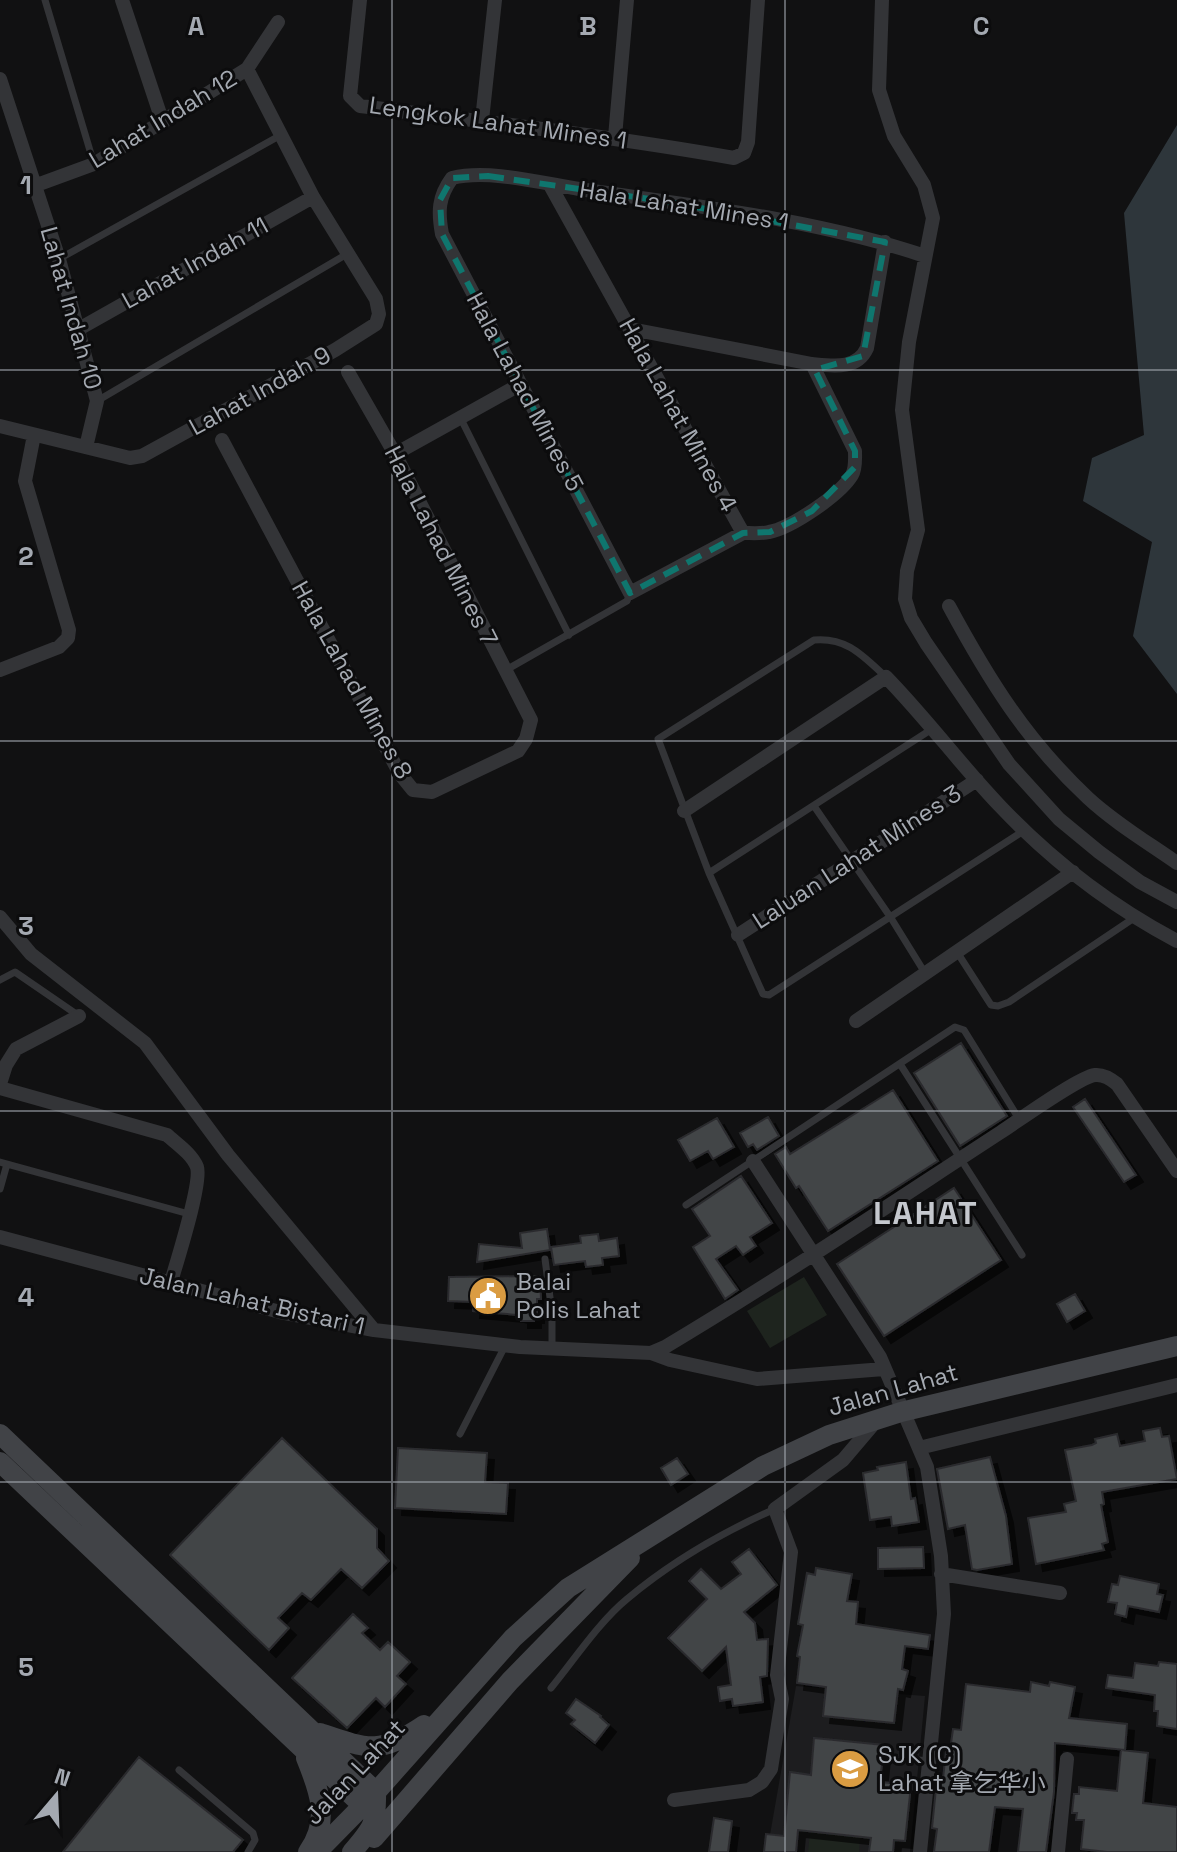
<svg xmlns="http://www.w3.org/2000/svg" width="1177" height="1852" viewBox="0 0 1177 1852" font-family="'Space Grotesk','Noto Sans SC',sans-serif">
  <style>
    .built { fill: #1d1d1f }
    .green { fill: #1e241e }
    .water { fill: #2e363b }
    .building { fill: #434447; stroke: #2b2c2e; stroke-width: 2; filter: url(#shadow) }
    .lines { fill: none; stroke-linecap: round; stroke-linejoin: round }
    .lane { stroke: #333437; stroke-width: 7 }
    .street { stroke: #333437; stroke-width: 14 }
    .secondary { stroke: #414347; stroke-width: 20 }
    .marked { fill: none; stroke: #0f766e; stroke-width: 6; stroke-dasharray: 16 10; stroke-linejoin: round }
    .grid { fill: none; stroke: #a4a9b1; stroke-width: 2; stroke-opacity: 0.55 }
    .labels { text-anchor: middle; stroke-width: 6; stroke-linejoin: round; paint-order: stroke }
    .street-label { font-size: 24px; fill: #a4a9b1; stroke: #0c0c0d }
    .poi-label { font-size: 24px; fill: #a4a9b1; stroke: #0c0c0d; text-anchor: start }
    .district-label { font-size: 32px; font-weight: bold; letter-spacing: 2px; fill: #c5c8ce; stroke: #0c0c0d }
    .grid-label { font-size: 26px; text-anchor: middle; font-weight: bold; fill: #a4a9b1; stroke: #0c0c0d; stroke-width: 6; stroke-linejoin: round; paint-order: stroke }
  </style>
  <defs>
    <filter id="shadow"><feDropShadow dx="7" dy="7" stdDeviation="0" flood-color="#0009"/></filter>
  </defs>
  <rect width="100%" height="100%" fill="#111112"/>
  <path class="built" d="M796,1686L925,1696L910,1852H767Z"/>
  <path class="green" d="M804,1277L827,1315L770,1348L747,1311Z
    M810,1832L860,1835L859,1852H808Z"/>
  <path class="water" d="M1177,125V694L1133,636L1152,542L1083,501L1092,458L1144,435L1124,213Z"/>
  <path class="building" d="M961,1043L1007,1116L960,1146L914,1073Z
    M893,1090L938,1161L828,1231L799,1186L796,1188L775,1154L786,1147L790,1154Z
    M1085,1099L1136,1175L1124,1182L1073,1107Z
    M768,1117L779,1136L757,1150L753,1144L748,1147L740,1133Z
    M717,1118L734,1147L713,1159L708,1151L690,1161L678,1140Z
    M741,1176L772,1223L750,1237L756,1246L743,1255L736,1246L716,1259L738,1290L725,1299L693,1247L710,1236L692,1209Z
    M954,1188L1001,1260L884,1336L837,1264Z
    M547,1229L550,1250L477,1262L479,1244L522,1248L520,1233Z
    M598,1234L599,1241L617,1238L619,1256L602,1258L603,1265L586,1267L585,1261L554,1265L551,1247L581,1243L580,1236Z
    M540,1276L541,1299H537V1316H534V1321H521V1316L517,1315L473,1311L474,1302L448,1301L449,1277Z
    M1075,1294L1085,1311L1067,1322L1057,1304Z
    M1160,1428L1162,1437L1169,1436L1177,1479L1102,1492L1104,1504L1101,1505L1108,1542L1102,1544L1104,1550L1036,1564L1028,1518L1066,1512L1064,1504L1076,1501L1065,1450L1092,1445L1096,1443L1095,1439L1117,1434L1120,1446L1145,1441L1143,1431Z
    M282,1438L377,1529V1548L389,1561L362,1588L341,1569L311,1600L302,1593L278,1618L289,1628L269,1650L170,1555Z
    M398,1448L487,1453L485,1482L508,1483L506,1514L395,1508Z
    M990,1457L1006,1516L1012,1564L977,1570L972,1569L965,1525L948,1529L937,1469Z
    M677,1458L688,1474L671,1485L661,1468Z
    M906,1462L911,1499L915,1498L919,1522L892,1526L891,1517L870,1520L863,1473L878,1470L877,1467Z
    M923,1547L924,1568L878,1569V1548Z
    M749,1549L777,1585L744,1612L755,1623L757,1640L768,1639L767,1676L760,1677L763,1702L733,1706L732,1699L720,1701L718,1687L731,1685L726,1647L702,1671L668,1638L707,1599L689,1581L701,1569L721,1589L741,1574L732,1562Z
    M816,1568L852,1574L847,1601L858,1602L856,1624L930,1635L928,1649L905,1646L902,1669L908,1671L903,1690L898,1689L894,1723L823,1716L826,1687L797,1683L800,1657L797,1656L803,1625L798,1624L807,1573L815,1575Z
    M1120,1576L1159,1584L1157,1594L1163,1595L1159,1612L1128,1606L1126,1617L1115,1614L1117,1603L1108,1602L1112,1584L1118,1585Z
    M353,1614L368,1628L362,1633L380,1650L388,1642L410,1662L397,1676L406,1684L385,1707L376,1698L347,1728L292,1678Z
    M1159,1662L1177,1664V1729L1157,1726L1158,1711H1154L1155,1695L1106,1688L1108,1675L1133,1678L1135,1663L1158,1666Z
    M1031,1682L1049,1686L1050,1682L1075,1687L1069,1718L1127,1724L1125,1750L1055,1743L1054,1792L1046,1852H1018L1023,1809L995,1807L989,1852H934L937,1829L932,1828L937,1779H943L946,1751H950L953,1729L961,1730L966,1684L1030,1692Z
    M576,1699L601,1716L600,1717L609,1725L595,1743L571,1724L575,1720L566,1713Z
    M814,1738L884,1745L880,1782L911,1785L905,1841L894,1840L893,1852H869L871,1838L798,1830L796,1852H764L766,1834L784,1836L790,1772L811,1775Z
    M1121,1750L1148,1753L1143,1803L1177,1807V1852H1107L1081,1849L1084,1820H1076L1077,1813H1072L1074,1794H1079V1787L1117,1791Z
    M139,1757L243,1840L233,1852H63Z
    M714,1818L732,1821L728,1852H709Z"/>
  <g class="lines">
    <path class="lane" d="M45,0L94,164
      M59,259L281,135
      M97,401L347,254
      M461,419L569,635
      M506,670L627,601L630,593
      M886,677C863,656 847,637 814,640L658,739L709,873L763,994L769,995L1025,830
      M814,806L891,918L925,973
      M709,873L932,729
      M957,952L991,1005L998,1006L1009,1002L1134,918
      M0,980L15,972L79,1016
      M900,1064L1022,1255
      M0,1162L189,1214
      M0,1189L7,1164
      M686,1205L955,1027L964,1030L1019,1119
      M545,1259L552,1313V1348
      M460,1434L505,1346
      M551,1688C574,1660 599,1622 627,1599C671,1562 723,1532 775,1509
      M900,1758L928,1761
      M179,1770L253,1833L255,1840L248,1852"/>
    <path class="street" d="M122,0L163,123
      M360,0L350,96L360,106C485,122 610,136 734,158L744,153L748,142L758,0
      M882,0L879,90L894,136L924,185L933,218L909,342L902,410L918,530L907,571L905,599L911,618L926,643L1009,764L1059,819L1099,852L1140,882L1177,902
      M0,79L59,259L97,401L86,447
      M482,120L495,0
      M615,137L627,0
      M550,185L743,533L630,593L442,234C438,212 438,197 452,178C489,169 541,183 579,189C693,206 816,219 925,256
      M34,186L94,164L247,69L278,22
      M631,329L812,364C833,366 857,370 867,348L885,242
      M77,330L313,197
      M0,426L130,458L142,456L335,350L376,324L379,314L376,299L313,197L247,69
      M222,440L400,774L413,790L432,792L518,751L526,739L531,720L395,454L348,372
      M395,454L521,384
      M743,533C751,533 761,534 769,532C791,528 840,495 852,475C856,468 855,459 855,451L812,364
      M949,606C989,680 1026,740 1088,798C1115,823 1147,842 1177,863
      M0,670L59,647L68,638L69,630L25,481L34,435
      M684,811L886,677C926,718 960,764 999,805C1050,859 1111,906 1177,941
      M0,917L31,954L145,1043L228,1155L374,1330
      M738,935L977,780
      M856,1021L1073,872
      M0,1084L6,1065L16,1049L79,1016
      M0,1088L167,1135C177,1144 192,1154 197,1167C202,1183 177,1261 171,1282
      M753,1161L880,1357L927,1467L941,1556L944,1614L920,1852
      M0,1237L280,1312L374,1330L520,1347L651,1353L670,1360L757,1379L884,1369
      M651,1353L665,1347C779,1279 889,1205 1001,1132C1018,1121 1079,1077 1095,1075C1104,1074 1111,1079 1117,1084L1177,1171
      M919,1448L1177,1385
      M941,1574L1060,1593
      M674,1800L749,1790L762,1782L771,1769L782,1699L777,1675L791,1552L775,1509L843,1460L877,1420
      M1058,1852L1067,1759"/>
    <path class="secondary" d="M0,1434L376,1792C377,1823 372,1829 352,1852
      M0,1462L362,1805
      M320,1733C367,1749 380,1755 424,1725
      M306,1758C319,1790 331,1820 308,1852
      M374,1838L510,1681L630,1558
      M317,1852L376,1792L513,1638L568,1588L763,1466L829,1435L901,1412L1177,1346"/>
  </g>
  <path class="marked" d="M488,176L663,201L885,242L863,356L815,370L855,451V467L812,511L770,532L743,533L630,593L442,234L440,200L452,178Z"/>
  <path class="grid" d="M392,0V1852M785,0V1852M0,370H1177M0,741H1177M0,1111H1177M0,1482H1177"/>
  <defs>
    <g id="civic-disc" transform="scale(2)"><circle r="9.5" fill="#da9c42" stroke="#0c0c0d"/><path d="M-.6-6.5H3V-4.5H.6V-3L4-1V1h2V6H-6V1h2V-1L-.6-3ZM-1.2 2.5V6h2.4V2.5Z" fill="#fff"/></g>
    <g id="school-disc" transform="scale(2)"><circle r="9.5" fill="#da9c42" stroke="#0c0c0d"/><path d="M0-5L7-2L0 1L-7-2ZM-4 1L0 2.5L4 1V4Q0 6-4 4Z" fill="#fff"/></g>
  </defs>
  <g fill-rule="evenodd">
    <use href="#civic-disc" x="488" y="1296"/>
    <use href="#school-disc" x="850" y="1769"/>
  </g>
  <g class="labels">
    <g class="street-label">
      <text transform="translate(163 119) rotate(-31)" y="8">Lahat Indah 12</text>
      <text transform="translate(498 123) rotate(8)" y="8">Lengkok Lahat Mines 1</text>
      <text transform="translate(684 206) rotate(9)" y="8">Hala Lahat Mines 1</text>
      <text transform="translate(195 263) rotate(-29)" y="8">Lahat Indah 11</text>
      <text transform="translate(71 308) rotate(74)" y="8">Lahat Indah 10</text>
      <text transform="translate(260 391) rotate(-29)" y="8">Lahat Indah 9</text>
      <text transform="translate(525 392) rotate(62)" y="8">Hala Lahad Mines 5</text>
      <text transform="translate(678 415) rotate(61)" y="8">Hala Lahat Mines 4</text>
      <text transform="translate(441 546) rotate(63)" y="8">Hala Lahad Mines 7</text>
      <text transform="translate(352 680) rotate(61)" y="8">Hala Lahad Mines 8</text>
      <text transform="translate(857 857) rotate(-33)" y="8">Laluan Lahat Mines 3</text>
      <text transform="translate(252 1301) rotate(13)" y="8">Jalan Lahat Bistari 1</text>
      <text transform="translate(893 1390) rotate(-16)" y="8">Jalan Lahat</text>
      <text transform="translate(355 1772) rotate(-47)" y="8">Jalan Lahat</text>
    </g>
    <g class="poi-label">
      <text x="516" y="1290">Balai<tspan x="516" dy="28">Polis Lahat</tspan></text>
      <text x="878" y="1763">SJK (C)<tspan x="878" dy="28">Lahat 拿乞华小</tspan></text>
    </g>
    <g class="district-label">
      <text x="926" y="1224">LAHAT</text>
    </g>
  </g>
  <g class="grid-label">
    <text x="196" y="35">A</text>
    <text x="588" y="35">B</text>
    <text x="981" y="35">C</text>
    <text x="26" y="194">1</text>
    <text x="26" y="565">2</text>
    <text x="26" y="935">3</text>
    <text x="26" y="1306">4</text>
    <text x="26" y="1676">5</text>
  </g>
  <g transform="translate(56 1796) rotate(19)" stroke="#0c0c0d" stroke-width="6" paint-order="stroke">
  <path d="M0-6L14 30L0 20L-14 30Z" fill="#a4a9b1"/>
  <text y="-12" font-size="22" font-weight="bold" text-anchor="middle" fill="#a4a9b1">N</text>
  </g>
</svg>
